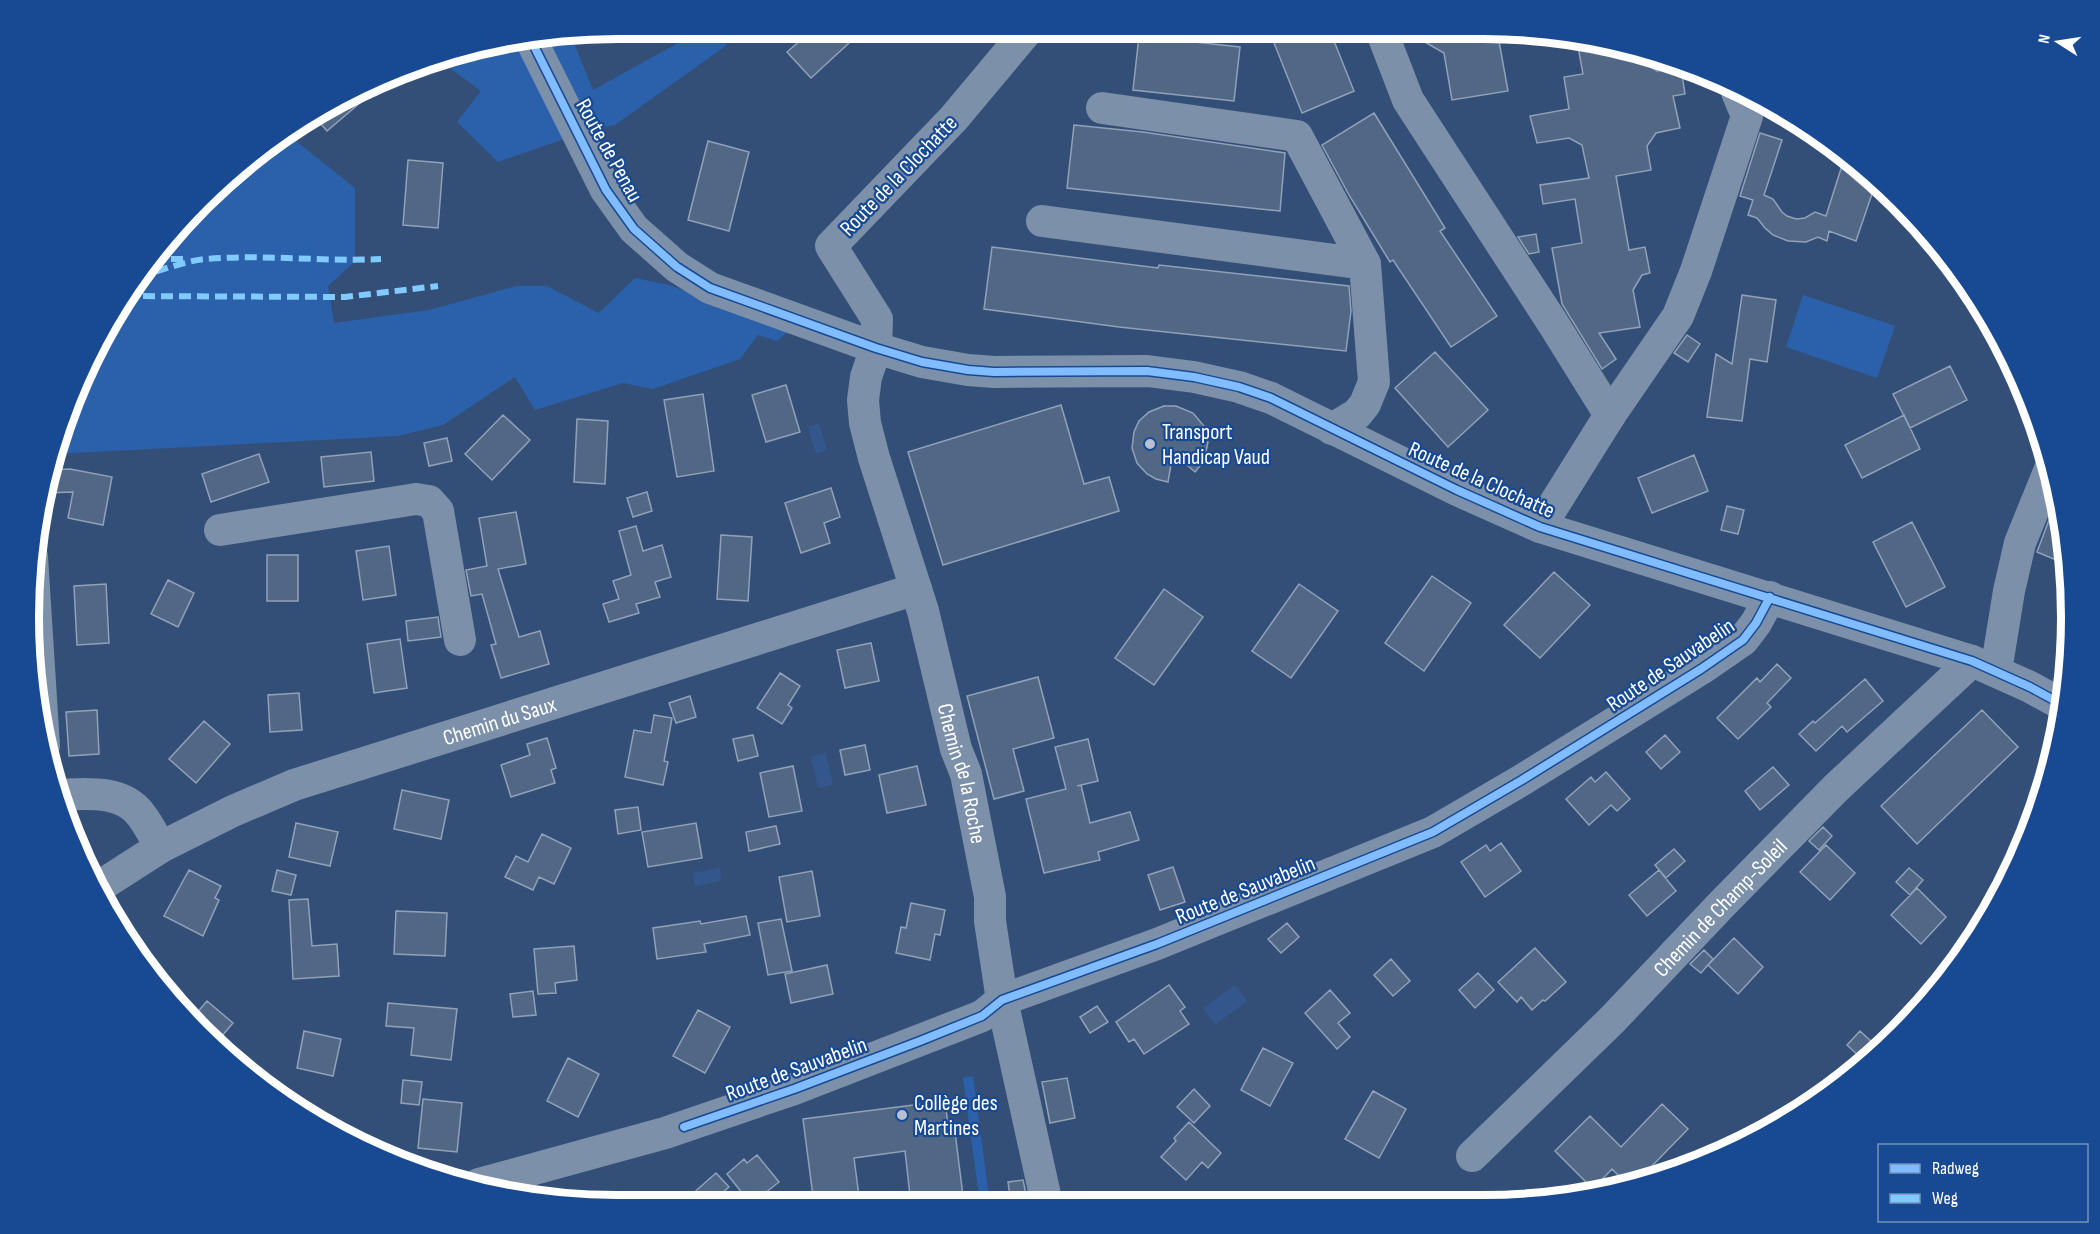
<svg xmlns="http://www.w3.org/2000/svg" width="2100" height="1234" viewBox="0 0 2100 1234" font-family="'Sofia Sans Condensed',sans-serif">
  <style>
    .green { fill: #2b61aa }
    .water { fill: #33578c }
    .building { fill: #516786; stroke: #91a1b8; stroke-width: 1.5 }
    .lines { fill: none; stroke-linecap: round; stroke-linejoin: round }
    .minor { stroke: #7c90aa; stroke-width: 32 }
    .quiet { stroke: #80caff; stroke-width: 6; stroke-dasharray: 12 6; stroke-linecap: butt }
    .cycleway-casing { stroke: #184a93; stroke-width: 11 }
    .cycleway { stroke: #80bcff; stroke-width: 8 }
    .poi-dot { fill: #b8c1cf; stroke: #184a93; stroke-width: 2 }
    .labels { text-anchor: middle; stroke-width: 4.5; stroke-linejoin: round; paint-order: stroke }
    .street-label { font-size: 22px; fill: #fff; stroke: #184a93 }
    .poi-label { font-size: 22px; fill: #fff; stroke: #184a93; text-anchor: start }
    .rim { fill: none; stroke: #fff; stroke-width: 8 }
  </style>
  <rect width="100%" height="100%" fill="#344f77"/>
  <path class="green" d="M570,33L593,90L696,33H714L727,45L615,125L593,129L498,162L457,122L481,91L436,58L540,34Z
    M286,133L355,188V261L328,286L334,323L429,310L516,286H547L599,313L635,278L669,285L790,330L777,341L758,335L740,359L653,389L623,383L535,410L515,377L443,425L398,436L54,454L60,428L128,290L201,201L259,150Z
    M1803,295L1895,326L1877,378L1786,347Z
    M973,1076L990,1204H980L963,1078Z"/>
  <path class="water" d="M819,423L827,450L816,454L808,427Z
    M826,753L833,785L818,788L811,756Z
    M720,868L721,881L695,886L693,873Z
    M1235,985L1247,1001L1215,1025L1203,1008Z"/>
  <path class="building" d="M1404,30H1497L1508,91L1452,100L1444,53Z
    M1304,31H1330L1354,91L1302,113L1274,43Z
    M861,32L811,78L787,52L809,33Z
    M1139,36L1240,47L1234,101L1133,90Z
    M1577,41L1641,54L1642,62L1657,71L1681,68L1685,94L1673,96L1680,128L1656,133L1647,146L1651,170L1616,176L1629,250L1645,247L1650,273L1642,275L1633,290L1640,327L1599,333L1616,359L1602,369L1562,304L1552,248L1582,243L1575,199L1543,204L1540,185L1589,178L1582,145L1569,138L1537,143L1530,116L1569,109L1564,77L1583,74Z
    M371,83L375,90L327,131L314,116L356,89Z
    M1374,113L1445,228L1440,231L1497,316L1451,347L1393,260L1390,262L1349,195L1322,145Z
    M1074,125L1143,132L1285,153L1280,211L1067,188Z
    M1760,133L1782,140L1764,195L1773,199L1782,212L1787,216L1796,219L1805,218L1815,212L1826,216L1845,156L1876,182L1856,241L1829,231L1827,241L1818,237L1806,242L1788,241L1773,235L1765,228L1757,218L1748,215L1753,200L1740,196Z
    M708,141L749,152L729,231L688,220Z
    M408,160L443,163L438,228L403,225Z
    M1536,234L1539,252L1529,254L1518,237Z
    M992,247L1158,268L1159,265L1349,286L1351,311L1346,351L1119,327L984,309Z
    M1742,295L1776,300L1767,362L1750,359L1742,421L1707,417L1716,354L1732,364Z
    M1687,335L1700,344L1688,362L1674,353Z
    M1435,352L1488,410L1448,447L1395,388Z
    M1950,366L1967,400L1910,428L1893,394Z
    M786,385L800,432L766,442L752,395Z
    M703,394L714,471L677,477L664,400Z
    M1061,405L1084,484L1109,477L1119,511L943,565L908,452Z
    M1164,406H1176L1193,413L1204,426L1208,442L1204,461L1195,472L1173,453L1168,482L1156,479L1147,474L1137,463L1132,448L1134,432L1139,421L1149,412Z
    M503,415L530,440L492,480L465,454Z
    M1904,415L1920,449L1862,478L1845,445Z
    M577,419L608,421L605,484L574,482Z
    M447,438L452,461L429,466L424,443Z
    M371,452L374,481L324,487L321,457Z
    M259,454L269,482L211,502L202,474Z
    M1694,455L1708,491L1652,513L1638,478Z
    M70,469L112,477L103,525L68,518L73,492L44,493L50,470Z
    M831,488L840,517L824,523L830,543L801,553L785,503Z
    M647,492L652,511L633,517L627,498Z
    M2058,496L2060,503L2066,564L2037,552Z
    M1727,506L1744,510L1738,534L1721,530Z
    M516,512L526,564L498,569L519,637L540,631L549,664L501,678L491,645L496,644L482,594L471,596L466,570L487,566L479,518Z
    M1912,522L1945,587L1906,607L1873,542Z
    M636,526L643,551L662,545L671,577L655,582L660,597L636,604L639,613L609,622L603,604L619,599L613,581L631,575L619,531Z
    M721,535L752,537L748,601L717,599Z
    M389,546L396,595L363,600L356,551Z
    M267,555H298V601H267Z
    M1554,572L1590,605L1540,658L1504,625Z
    M1432,576L1471,603L1424,671L1385,643Z
    M168,580L194,593L178,627L151,614Z
    M106,584L109,643L77,645L74,586Z
    M1299,584L1338,611L1291,678L1252,651Z
    M1164,589L1203,617L1154,685L1115,658Z
    M438,617L441,637L408,641L406,621Z
    M400,639L407,688L374,693L367,644Z
    M871,643L879,681L845,688L837,650Z
    M1777,664L1791,678L1767,703L1771,707L1738,739L1717,718L1757,678L1760,682Z
    M780,673L800,686L788,705L792,708L782,724L757,708Z
    M1038,677L1054,738L1013,749L1024,791L994,799L967,696Z
    M1865,679L1883,701L1847,732L1842,726L1816,751L1799,734L1813,721L1815,723Z
    M299,693L302,730L270,732L268,695Z
    M690,696L696,717L676,723L669,703Z
    M97,710L99,754L69,756L66,712Z
    M1982,710L2018,747L1917,844L1881,806Z
    M654,715L672,718L664,761L668,762L663,785L625,777L634,730L651,733Z
    M204,721L230,744L196,783L169,759Z
    M753,735L758,756L738,761L733,739Z
    M1665,735L1680,752L1661,769L1646,752Z
    M547,738L556,768L551,770L555,783L511,797L501,765L530,755L527,744Z
    M1088,739L1098,781L1077,786L1081,785L1090,823L1130,812L1139,840L1098,852L1100,860L1044,873L1026,799L1066,789L1055,747Z
    M865,745L870,770L845,775L840,750Z
    M793,766L802,811L769,817L760,773Z
    M917,766L926,805L887,813L879,775Z
    M1773,767L1789,785L1760,810L1745,791Z
    M1606,772L1630,799L1617,811L1611,805L1589,825L1566,799L1591,777L1595,782Z
    M402,790L449,800L441,839L394,829Z
    M638,807L641,830L618,834L615,810Z
    M296,823L338,832L330,866L289,857Z
    M696,823L702,858L648,867L642,832Z
    M776,826L780,844L749,851L746,832Z
    M1823,827L1832,836L1819,850L1809,841Z
    M542,834L571,848L554,884L539,877L533,890L505,877L516,856L528,862Z
    M1501,843L1521,871L1485,897L1461,862L1486,845L1490,851Z
    M1826,845L1855,873L1830,900L1800,872Z
    M1674,849L1685,861L1666,878L1655,865Z
    M1173,867L1185,902L1160,910L1148,875Z
    M1909,868L1923,880L1910,895L1896,882Z
    M189,870L221,886L215,898L219,900L203,936L164,916Z
    M277,870L296,875L291,895L272,891Z
    M1659,870L1676,891L1647,916L1629,895Z
    M812,871L820,916L787,922L779,877Z
    M1917,888L1946,917L1921,944L1891,915Z
    M308,899L312,946L337,944L339,976L293,979L289,900Z
    M911,903L945,910L940,935L935,934L930,960L896,953L901,927L906,928Z
    M396,911L447,913L445,956L394,954Z
    M746,916L750,935L704,944L706,952L657,959L653,928L700,921L701,924Z
    M781,919L792,971L768,975L758,923Z
    M1287,923L1299,937L1281,953L1268,939Z
    M1734,938L1763,967L1738,994L1708,965Z
    M574,946L577,980L555,983L556,993L538,994L534,949Z
    M1535,948L1566,982L1545,1001L1543,1000L1532,1010L1521,997L1517,1002L1498,982Z
    M1704,950L1713,959L1701,973L1690,964Z
    M1391,959L1410,981L1393,996L1374,975Z
    M827,965L833,994L791,1003L785,974Z
    M1478,973L1494,990L1475,1008L1459,990Z
    M1169,985L1185,1007L1180,1011L1189,1024L1144,1054L1134,1039L1129,1042L1116,1022Z
    M1330,990L1350,1013L1338,1023L1350,1037L1337,1049L1305,1013Z
    M533,991L536,1015L513,1017L510,994Z
    M207,1001L233,1023L215,1044L190,1021Z
    M388,1003L457,1009L451,1060L411,1055L414,1028L386,1026Z
    M1097,1006L1108,1022L1090,1033L1080,1017Z
    M698,1010L730,1027L705,1073L673,1056Z
    M304,1031L341,1039L333,1076L297,1068Z
    M1860,1031L1873,1043L1860,1057L1847,1045Z
    M1263,1048L1293,1063L1270,1106L1241,1090Z
    M568,1058L599,1074L578,1117L547,1101Z
    M1067,1078L1075,1118L1050,1123L1042,1082Z
    M403,1080L422,1082L419,1105L401,1103Z
    M1194,1089L1210,1106L1194,1123L1177,1107Z
    M1373,1091L1406,1109L1379,1158L1345,1139Z
    M423,1099L462,1103L457,1152L418,1148Z
    M945,1101L949,1133L955,1132L964,1204H911L905,1151L854,1158L860,1204H814L803,1119Z
    M1662,1104L1688,1129L1651,1167L1660,1177L1626,1183L1612,1169L1593,1189L1555,1151L1590,1116L1621,1147Z
    M1189,1122L1221,1153L1208,1168L1202,1162L1186,1180L1161,1157L1176,1141L1174,1138Z
    M757,1155L779,1182L751,1204L727,1174L744,1159L747,1163Z
    M716,1173L729,1187L709,1204H681Z
    M1023,1180L1028,1203L1011,1204L1008,1182Z"/>
  <g class="lines">
    <g class="minor">
      <path d="M1381,30L1408,100L1554,325L1610,415"/>
      <path id="s1" d="M1026,32L954,118L831,246L877,319L876,348L866,377L863,400L865,423L874,458L923,611L956,749L966,774L990,897V921L1002,1000L1047,1204"/>
      <path d="M529,36L606,190L634,229L677,267L710,288L876,348L922,362L968,370L994,372L1147,371L1194,377L1239,387L1271,398L1457,490L1540,527L1972,661L2030,687L2063,705"/>
      <path d="M1102,108L1297,136L1365,264"/>
      <path d="M1042,221L1365,264L1374,382L1365,404L1357,414L1332,429"/>
      <path d="M1540,527L1610,415L1678,316L1696,271L1747,116L1737,92"/>
      <path d="M220,530L416,499L429,501L438,511L460,640"/>
      <path d="M32,557L44,746"/>
      <path d="M1996,671L2009,591L2020,543L2050,469"/>
      <path d="M57,795C85,794 122,789 141,815C149,825 154,837 161,847"/>
      <path id="s2" d="M97,888L161,847L233,811L294,785L916,589"/>
      <path id="s3" d="M1472,1156L1612,1020L1722,904L1836,788L1972,661"/>
      <path d="M479,1184L665,1133L794,1089L982,1016L1002,1000L1157,944L1433,832L1522,780L1701,669L1743,640L1756,623L1770,597"/>
    </g>
    <path class="quiet" d="M153,259H189
      M139,276C161,271 184,261 206,259C265,254 323,262 381,259
      M125,296L345,297L438,286"/>
    <g class="cycleway-casing">
      <path id="cycleway" d="M529,36L606,190L634,229L677,267L710,288L876,348L922,362L968,370L994,372L1147,371L1194,377L1239,387L1271,398L1457,490L1540,527L1972,661L2030,687L2063,705
        M684,1127L794,1089L920,1041L982,1016L1002,1000L1157,944L1433,832L1522,780L1701,669L1743,640L1756,623L1770,597"/>
    </g>
    <use href="#cycleway" class="cycleway"/>
  </g>
  <g class="poi-dot">
    <circle cx="1150" cy="444" r="6"/>
    <circle cx="902" cy="1115" r="6"/>
  </g>
  <g class="labels">
    <g class="street-label">
      <text transform="translate(610 150) rotate(61)" y="8">Route de Penau</text>
      <text transform="translate(898 175) rotate(-46)" y="8">Route de la Clochatte</text>
      <text transform="translate(1482 479) rotate(24)" y="8">Route de la Clochatte</text>
      <text transform="translate(1670 664) rotate(-34)" y="8">Route de Sauvabelin</text>
      <text dy="8" stroke="none"><textPath href="#s2" startOffset="438">Chemin du Saux</textPath></text>
      <text dy="8" stroke="none"><textPath href="#s1" startOffset="846">Chemin de la Roche</textPath></text>
      <text transform="translate(1245 889) rotate(-22)" y="8">Route de Sauvabelin</text>
      <text dy="8" stroke="none"><textPath href="#s3" startOffset="351">Chemin de Champ-Soleil</textPath></text>
      <text transform="translate(796 1068) rotate(-20)" y="8">Route de Sauvabelin</text>
    </g>
    <g class="poi-label">
      <text x="1162" y="439">Transport<tspan x="1162" dy="25">Handicap Vaud</tspan></text>
      <text x="914" y="1110">Collège des<tspan x="914" dy="25">Martines</tspan></text>
    </g>
  </g>
  <path d="M0 0H2100V1234H0ZM617 39H1483A578 578 0 0 1 2061 617V617A578 578 0 0 1 1483 1195H617A578 578 0 0 1 39 617V617A578 578 0 0 1 617 39Z" fill="#184a93" fill-rule="evenodd"/>
  <path class="rim" d="M617 39H1483A578 578 0 0 1 2061 617V617A578 578 0 0 1 1483 1195H617A578 578 0 0 1 39 617V617A578 578 0 0 1 617 39Z"/>
  <rect x="1878" y="1144" width="210" height="78" fill="#184a93" stroke="#7492be" stroke-width="1.5"/>
  <rect x="1890" y="1164" width="30" height="9" fill="#80bcff" stroke="#7492be" stroke-width="1.5"/>
  <text x="1932" y="1174" font-size="18" fill="#ffffff">Radweg</text>
  <rect x="1890" y="1194" width="30" height="9" fill="#80caff" stroke="#7492be" stroke-width="1.5"/>
  <text x="1932" y="1204" font-size="18" fill="#ffffff">Weg</text>
  <g transform="translate(2058 42) rotate(282)" stroke="#184a93" stroke-width="4.5" paint-order="stroke">
  <path d="M0-4.5L10 22L0 15L-10 22Z" fill="#ffffff"/>
  <text y="-9" font-size="16" font-weight="bold" text-anchor="middle" fill="#ffffff">N</text>
  </g>
</svg>
